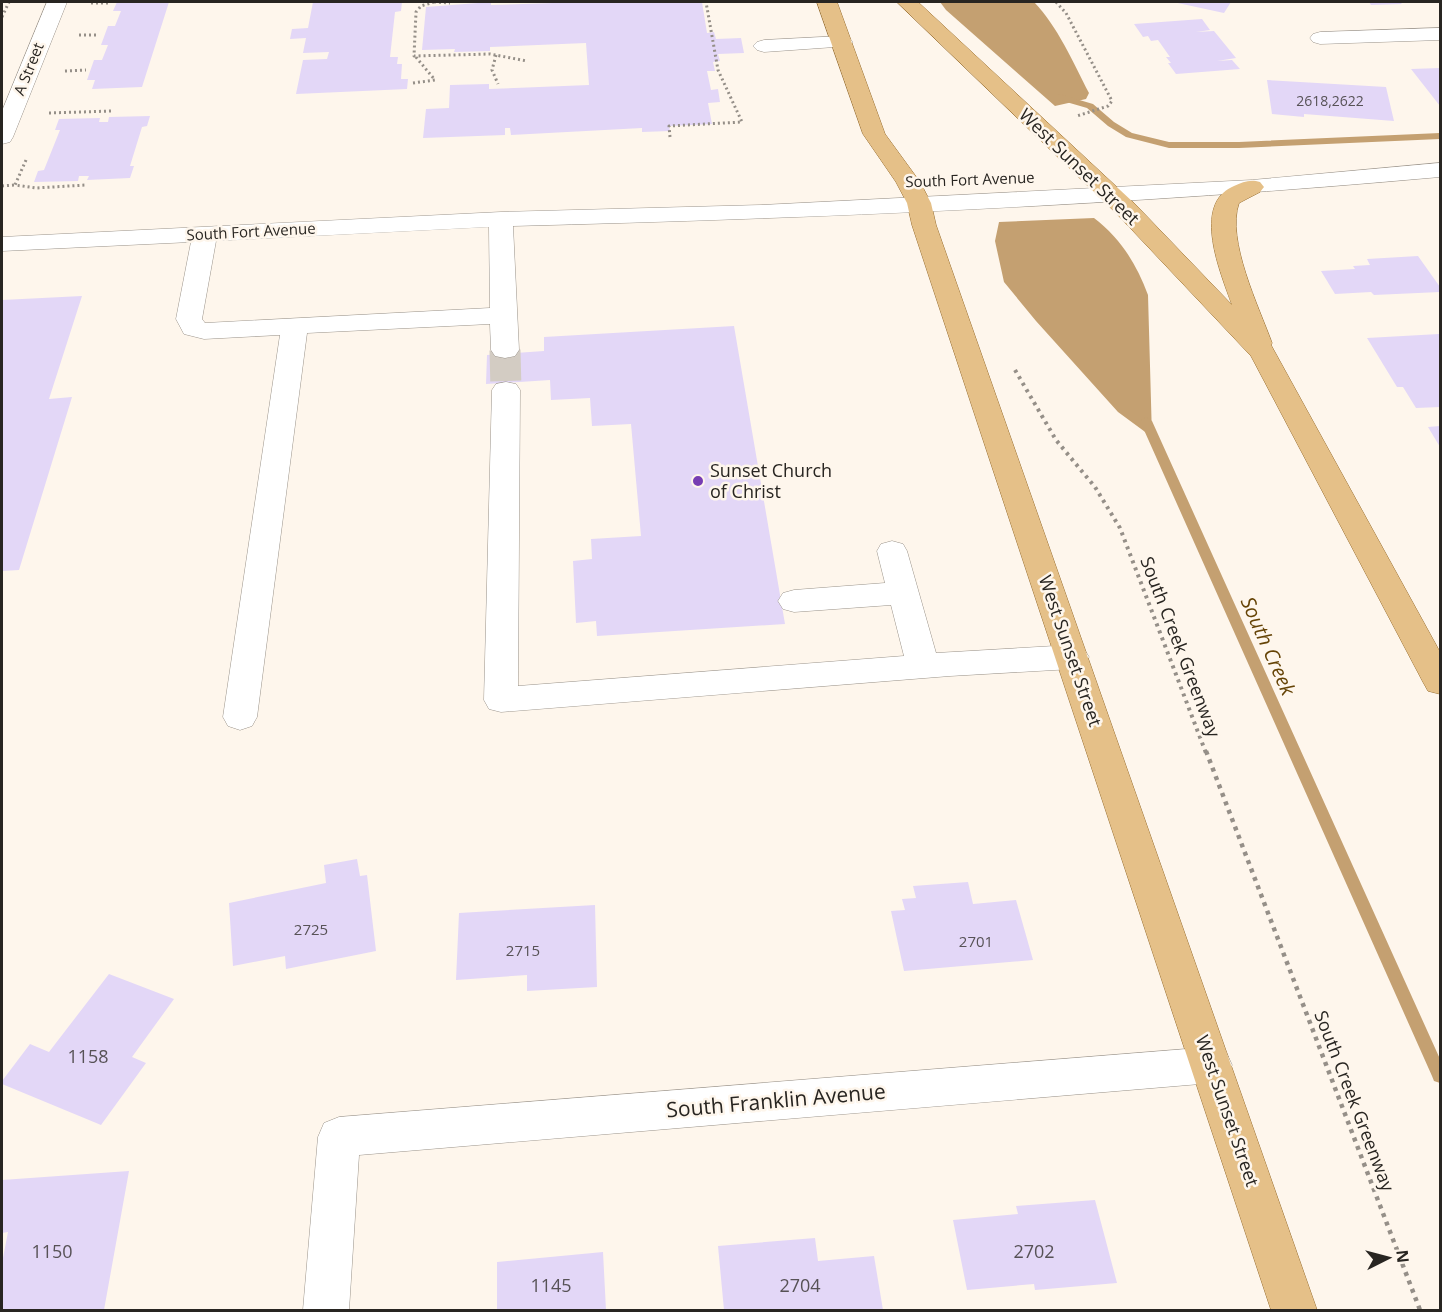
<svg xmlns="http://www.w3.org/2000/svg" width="1442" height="1312" viewBox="0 0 1442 1312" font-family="'Open Sans',sans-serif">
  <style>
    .water { fill: #c4a071 }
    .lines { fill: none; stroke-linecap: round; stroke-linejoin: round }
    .stream { fill: #c4a071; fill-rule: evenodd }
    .building { fill: #e3d7f7 }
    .minor-tunnel { stroke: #d3ccc3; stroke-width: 31; stroke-dasharray: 31 15; stroke-linecap: butt }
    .minor-casing { stroke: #9a938a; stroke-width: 1 }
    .major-casing { stroke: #986e30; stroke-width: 1 }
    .path-far2 { stroke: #958f88; stroke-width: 3; stroke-dasharray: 2 3; stroke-linecap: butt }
    .path-far1 { stroke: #958f88; stroke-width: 4; stroke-dasharray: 3 4.5; stroke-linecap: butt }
    .path { stroke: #958f88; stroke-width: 4.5; stroke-dasharray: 4 5; stroke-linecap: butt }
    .minor { fill: #fff; fill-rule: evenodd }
    .major { fill: #e5c088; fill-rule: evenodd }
    .poi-dot { fill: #773db3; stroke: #fef6ec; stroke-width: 2 }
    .labels { text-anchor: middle; stroke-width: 5; stroke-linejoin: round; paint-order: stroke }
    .far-number-label { font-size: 14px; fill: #575256 }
    .far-street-label { font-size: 15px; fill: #282521; stroke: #fef6ec }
    .number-label { font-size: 15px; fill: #575256 }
    .street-label { font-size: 18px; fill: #282521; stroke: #fef6ec }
    .poi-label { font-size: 18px; fill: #282521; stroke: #fef6ec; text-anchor: start }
    .near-number-label { font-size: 18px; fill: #575256 }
    .water-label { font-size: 20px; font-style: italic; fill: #654305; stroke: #fef6ec }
    .near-street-label { font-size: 21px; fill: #282521; stroke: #fef6ec }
  </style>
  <rect width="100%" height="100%" fill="#fef6ec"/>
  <path class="water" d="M940,2H1034C1058,27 1073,62 1089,93L1086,99L1055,106L946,10Z
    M1094,218C1121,239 1136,263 1148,295L1152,437L1118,412L1036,321L1004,282L995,241L999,222Z"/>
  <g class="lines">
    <path class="stream" d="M1059,94L1093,104L1114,122L1132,133L1169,142H1239L1440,133V139L1239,148H1169L1126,137L1108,126L1087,108L1056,99V95Z
      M1146,417L1152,421L1440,1059V1083L1434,1081L1432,1076L1140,421Z"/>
  </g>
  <path class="building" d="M117,2H169L142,87L92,89L95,80H87L94,60H102L108,45H101L108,26H115L121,11H113Z
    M313,2H402L401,11L395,12L390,57H398L397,64H402L401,79H408L407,89L296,94L303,60L327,59L329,52L303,53L306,38L290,39L292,29L308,28Z
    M491,2V5L583,2H702L707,33L714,32L716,39L741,38L744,53L718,54L720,61L713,62L715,71H707L711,90L718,89L720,102L708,103L712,124L669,126L670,131L642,132V128L511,135L510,128H505V135L423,138L426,109L449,108L450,85L489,84V89L589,85L586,43L490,47V51L454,52L455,49L422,50L426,7Z
    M1173,2H1231L1224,13Z
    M1369,2H1400L1402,4L1371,5Z
    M1202,19L1210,30L1196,32L1214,31L1236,58L1217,61L1232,60L1240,69L1176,74L1168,63H1171L1166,57H1170L1158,40L1151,41L1148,36L1143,37L1134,24Z
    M1440,68V106L1411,69Z
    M1267,80L1386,87L1394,121L1304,114V117L1272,114Z
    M150,116L147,126L142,127L130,166H134L130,178L87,180L89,176H79L78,181L34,182L38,171L44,170L60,130H55L59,119L100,118L99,122H108L109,117Z
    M1418,256L1440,287V292L1374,295L1371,292L1335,294L1321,271L1355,269L1353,266L1370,265L1367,259Z
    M82,296L49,399L72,397L19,570L2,571V300Z
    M734,326L785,624L597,636L596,621L576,623L573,561L592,559L591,539L641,536L631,424L592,426L590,398L551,400L550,380L486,384L487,355L544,351V337Z
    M1439,334L1440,407L1416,408L1403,387H1397L1367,338Z
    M1440,426V447L1428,427Z
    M357,859L360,876L367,875L376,951L286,969L285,956L233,966L229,903L326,883L324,865Z
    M968,882L973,904L1016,900L1033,960L904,971L891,911L905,910L902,899L916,898L913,886Z
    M595,905L597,987L527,991V975L456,980L459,913Z
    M109,974L174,999L132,1057L146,1063L101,1125L2,1084V1081L30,1044L49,1052Z
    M129,1171L104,1310H2V1263L8,1232L2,1233V1180Z
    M1095,1200L1117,1283L1035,1290L1034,1284L967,1290L953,1220L1018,1214L1016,1206Z
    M815,1238L818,1261L874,1256L883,1310H724L718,1246Z
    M603,1252L606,1310H497V1262Z"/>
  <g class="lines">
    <path class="minor-tunnel" d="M505,350L506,390"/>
    <g class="minor-casing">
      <path id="minor" d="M47,2H67L13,137L10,142L2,144V111Z
        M1440,28V40L1320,44L1313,42L1310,38L1313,34L1320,32Z
        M842,36L849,38L853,42L849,46L764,52L757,50L753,46L757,42L764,40Z
        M1440,163V177C1132,205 823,218 513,226L519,350L515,356L505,358L495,356L491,350L490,324L307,333L257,717L252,726L240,730L228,726L223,717L280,335L204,339L184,334L176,319L191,242L2,251V237L501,212L761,205L1252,180ZM489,227L490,308L205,323L202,319L216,241Z
        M506,382L516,384L520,390L518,686L904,656L891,605L794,612L783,609L778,601L783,593L794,590L885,583L877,551L881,544L892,541L903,544L907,551L936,653L1072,645L1084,649L1089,657L1084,665L1072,669L950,676L501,712L489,709L484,700L492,390L496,384Z
        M1212,1047L1226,1052L1232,1065L1226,1078L1212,1083L359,1155L349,1310H303L318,1137L324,1123L339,1117Z"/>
    </g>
    <g class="major-casing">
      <path id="major" d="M817,2H837L885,134L920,182L931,203L936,225L1317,1310H1271L912,225L907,203L896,182L863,134Z
        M897,2H918L1134,203L1232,305C1221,274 1191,204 1234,186C1243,182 1250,179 1260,182L1264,187L1260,192L1239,203C1226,240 1259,307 1272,343L1271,345L1440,652V694L1428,691L1423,682L1251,356L1116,213Z"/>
    </g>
    <path class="path-far2" d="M434,2L421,6L416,12L414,56L490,54L527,61
      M434,2L450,3
      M1056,2L1066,13L1112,101L1108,106L1077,116
      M91,3H111
      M2,17L9,2
      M79,35H97
      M496,55L492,70L498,84
      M65,71L86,70
      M413,83L435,80L415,56
      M49,113L112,111
      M670,137L669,126L742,122L718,70L706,2
      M26,160L15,185L36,188L86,185
      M2,186L15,185"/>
    <path class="path-far1" d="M1015,370L1056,440L1095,487L1120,528L1206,753"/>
    <path class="path" d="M1206,751L1420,1310"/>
    <use href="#minor" class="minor"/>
    <use href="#major" class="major"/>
  </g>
  <circle class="poi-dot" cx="698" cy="481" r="6"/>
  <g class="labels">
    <g class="far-number-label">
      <text x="1330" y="106">2618,2622</text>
    </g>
    <g class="far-street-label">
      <text transform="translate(29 69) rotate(-68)" y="5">A Street</text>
      <text transform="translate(970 180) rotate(-2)" y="5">South Fort Avenue</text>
      <text transform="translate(251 232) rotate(-3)" y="5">South Fort Avenue</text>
    </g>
    <g class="number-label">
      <text x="311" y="935">2725</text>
      <text x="976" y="947">2701</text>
      <text x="523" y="956">2715</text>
    </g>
    <g class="street-label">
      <text transform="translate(1079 167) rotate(44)" y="6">West Sunset Street</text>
      <text transform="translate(1180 647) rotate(69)" y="6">South Creek Greenway</text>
      <text transform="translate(1070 651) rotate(71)" y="6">West Sunset Street</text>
      <text transform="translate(1354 1101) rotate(69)" y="6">South Creek Greenway</text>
      <text transform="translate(1227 1111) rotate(71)" y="6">West Sunset Street</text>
    </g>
    <g class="poi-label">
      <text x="710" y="477">Sunset Church<tspan x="710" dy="21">of Christ</tspan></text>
    </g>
    <g class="near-number-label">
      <text x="88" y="1063">1158</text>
      <text x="52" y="1258">1150</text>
      <text x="1034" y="1258">2702</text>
      <text x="551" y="1292">1145</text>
      <text x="800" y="1292">2704</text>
    </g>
    <g class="water-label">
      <text transform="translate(1268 646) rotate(66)" y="7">South Creek</text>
    </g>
    <g class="near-street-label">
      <text transform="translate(776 1101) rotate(-5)" y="7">South Franklin Avenue</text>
    </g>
  </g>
  <rect width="1442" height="1312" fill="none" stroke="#282521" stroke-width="6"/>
  <g transform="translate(1388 1258) rotate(84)" stroke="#fef6ec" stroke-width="4.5" paint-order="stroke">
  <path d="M0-4.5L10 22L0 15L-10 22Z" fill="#282521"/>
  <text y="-9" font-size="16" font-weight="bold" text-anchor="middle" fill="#282521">N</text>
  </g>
</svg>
